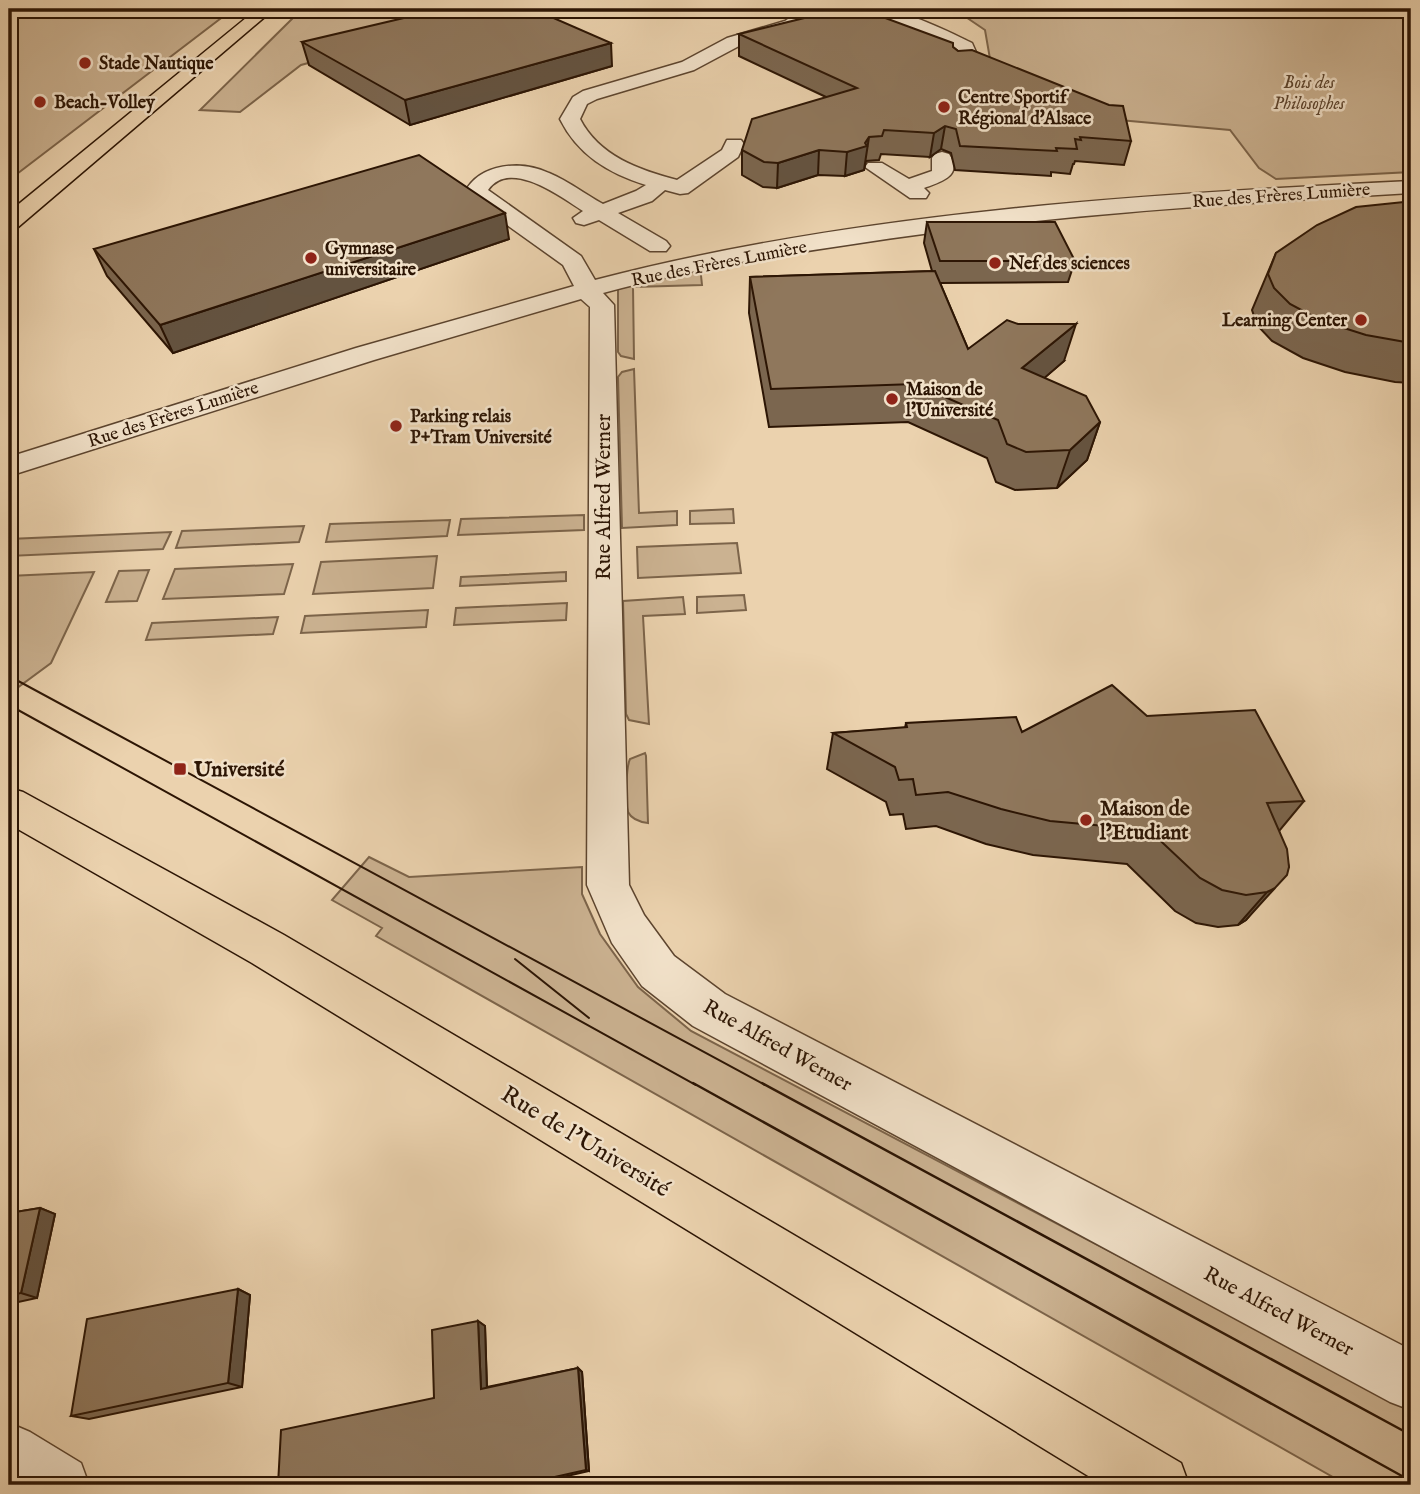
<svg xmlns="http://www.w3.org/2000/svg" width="1420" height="1494" font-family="'IM FELL English',serif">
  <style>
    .green { fill: #cbb291; stroke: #7c644a; stroke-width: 2 }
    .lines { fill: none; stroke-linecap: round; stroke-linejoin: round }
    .minor-casing { stroke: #5c442e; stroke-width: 3 }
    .major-casing { stroke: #2c1504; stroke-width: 3 }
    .minor { fill: #f2e2ca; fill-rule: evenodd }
    .major { fill: #ebd2ae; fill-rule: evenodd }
    .tram-far1 { stroke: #2c1504; stroke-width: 2 }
    .tram { stroke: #2c1504; stroke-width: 2.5 }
    .wall { fill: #7b664f; stroke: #2c1504; stroke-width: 2 }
    .shaded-wall { fill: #645340; stroke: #2c1504; stroke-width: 2 }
    .building { fill: #8f775c; stroke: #2c1504; stroke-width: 2 }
    .poi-dot { fill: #8f2418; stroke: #f2e2ca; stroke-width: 2.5 }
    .labels { text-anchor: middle; stroke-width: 5; stroke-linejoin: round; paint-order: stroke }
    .far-poi-label { font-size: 18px; font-weight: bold; fill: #2c1504; stroke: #f2e2ca; text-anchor: start }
    .far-park-label { font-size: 18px; font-style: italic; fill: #5c442e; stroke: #f2e2ca }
    .far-street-label { font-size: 18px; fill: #2c1504; stroke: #f2e2ca }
    .street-label { font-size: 21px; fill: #2c1504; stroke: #f2e2ca }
    .poi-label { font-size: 21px; font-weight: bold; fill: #2c1504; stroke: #f2e2ca; text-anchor: start }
    .near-street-label { font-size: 24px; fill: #2c1504; stroke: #f2e2ca }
  </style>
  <rect width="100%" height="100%" fill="#ebd2ae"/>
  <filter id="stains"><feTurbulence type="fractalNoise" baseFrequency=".00286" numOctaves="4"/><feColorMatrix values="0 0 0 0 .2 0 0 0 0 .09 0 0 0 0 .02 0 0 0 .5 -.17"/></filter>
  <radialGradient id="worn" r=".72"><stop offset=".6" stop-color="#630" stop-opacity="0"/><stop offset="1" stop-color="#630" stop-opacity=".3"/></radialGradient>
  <path class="green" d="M9,9H233L9,180Z
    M302,9H509L301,65L240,112L200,110Z
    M954,9H1411V172L1276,179L1259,168L1230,130L1119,120L993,76L985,30Z
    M700,266L702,285L633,287L634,359L621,356L618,352V289Z
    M634,369L639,513L677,511V525L622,528L618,377L622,372Z
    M733,509L734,523L690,524V511Z
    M584,515V530L458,535L461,519Z
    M450,520L447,536L326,542L330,524Z
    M304,526L299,542L176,548L182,531Z
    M171,532L163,549L9,556V539Z
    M737,543L741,573L638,578L637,547Z
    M437,556L433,588L313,594L321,562Z
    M293,564L284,594L163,599L175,569Z
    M149,570L137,601L106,602L119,571Z
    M94,572L51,663L9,694V576Z
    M566,572V581L460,586L461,577Z
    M744,595L746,610L697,613V597Z
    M683,597L685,614L643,616L649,724L629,720L626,714L623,601Z
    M567,603L566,620L454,625L456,608Z
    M428,610L426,627L301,633L305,616Z
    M278,617L273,634L146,640L152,623Z
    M645,753L646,756L648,823C640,822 632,820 628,812C625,802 626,768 630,759Z
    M369,857L409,877L582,867V894L600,934L638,987L691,1031L1411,1410V1485H1347L376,936L382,928L332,900Z"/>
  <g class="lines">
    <defs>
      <path id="minor" d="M803,9H821L797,27L739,46L694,70L597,99L587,104L580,119C599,156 639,170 677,180L722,150L727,140H741L744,144L738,157L688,193L680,194L665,190L652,201L618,213L666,241L670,246L666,251H650L599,220L584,225L576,223L573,218L583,211C561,197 510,158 488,190L581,256L595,280C855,212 1143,194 1411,181V193C1222,204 1034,216 847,245C765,257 683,271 603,293L614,305L629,885L644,915L674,956L725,994L1411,1350V1410L1390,1402L693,1026L642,986L612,943L587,885L590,307L581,299L374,360L9,476V457L356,348L574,286L563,265L468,197L465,192C480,163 522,160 549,173C568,181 585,194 603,204L636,191L646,185C608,173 578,155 560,119L573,97L583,91L682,62L727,38L785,21Z
        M862,9C901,7 938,27 972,43L980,61L966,71H954L951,67L962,59L958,50L920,31L864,12Z
        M942,152L949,154C963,176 942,181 924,188L929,193L926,198H910L865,167L868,163H882L909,179L932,171V158L935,154Z
        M9,1423L30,1432L81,1463L89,1485H9Z"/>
      <path id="major" d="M257,9H274L17,228L9,230V212Z
        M9,788L23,792L284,935L1181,1463L1189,1485H1103L252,963L9,824Z"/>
    </defs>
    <use href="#minor" class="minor-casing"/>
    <use href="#major" class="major-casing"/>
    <use href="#minor" class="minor"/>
    <use href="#major" class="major"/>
    <path class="tram-far1" d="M9,676L765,1085
      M9,705L696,1085
      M515,959L589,1018"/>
    <path class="tram" d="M693,1083L1411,1481
      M762,1083L1411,1435"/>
  </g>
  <path class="wall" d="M739,34L953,47L958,51L1131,141L1124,165L1075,161L1074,164H1073L1070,174L1051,172V176L955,170L951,153L941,149L930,157L881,154L879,160L866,161L864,170L845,176L818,175L777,188L763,187L742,175V150L826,97L739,56Z
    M302,42L612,66L410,125L309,65Z
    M1411,203V383L1395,382L1345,372L1303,358L1272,341L1257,325L1252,310L1276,253Z
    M927,222L1075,261L1068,282L940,283L968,349L1064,361L1044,378L1100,422L1087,460L1057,488L1015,490L996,482L987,458L908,422L769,427L749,313L750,277L932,271L924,243Z
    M509,239L173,353L107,276L94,249Z
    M1147,716L1304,801L1279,831L1289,867L1246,920L1238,925L1218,927L1196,923L1175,911L1127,864L1033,855L986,844L936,826L906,829L903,814L890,815L886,802L827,769L833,733L905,728L906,723L1022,732Z
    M40,1208L55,1214L37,1298L9,1304V1213Z
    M238,1289L250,1295L242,1387L89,1419L71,1416Z
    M478,1321L485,1326L487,1387L578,1368L582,1372L589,1471L528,1485H278L434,1398Z"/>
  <path class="shaded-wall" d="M611,43L612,66L410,125L405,100Z
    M945,126L941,149L930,157L934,133Z
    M869,137L864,170L845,176L847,152L865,143Z
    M819,150L818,175L777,188L778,163Z
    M505,213L509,239L173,353L160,325Z
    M1076,324L1064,361L1012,406L1022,368Z
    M1100,422L1087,460L1057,488L1070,450Z
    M1275,888L1246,920L1238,925L1267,892Z
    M40,1208L55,1214L37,1298L21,1293Z
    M238,1289L250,1295L242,1387L228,1383Z
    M478,1321L485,1326L487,1392L481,1389Z
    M578,1368L582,1372L589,1471L586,1470Z"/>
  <path class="building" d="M442,9H533L611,43L405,100L302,42Z
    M841,9H861L953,43V47L958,51L972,50L1109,105L1123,106L1131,141L1080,137L1081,140L1075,139L1077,149L1056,148L1057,151L960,146L956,129L945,126L934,133L884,130L882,136L869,137L865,143L867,146L847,152L819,150L778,163L764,162L742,150L752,119L857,88L739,34Z
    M419,155L505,213L160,325L94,249Z
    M1404,202L1411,203V343L1366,335L1322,321L1290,304L1274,288L1268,274L1276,253L1317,225L1356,207Z
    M927,222H1055L1075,261H940Z
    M935,271L968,349L1007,320L1018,324H1076L1022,368L1086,396L1100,422L1070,450L1026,452L1007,444L998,420L915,384L771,389L750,277Z
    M1112,685L1147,716L1255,710L1304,801L1267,803L1287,849L1289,867L1287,875L1275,888L1267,892L1246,895L1222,890L1200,878L1149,830L1050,821L1001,809L948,792L916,795L913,779L899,780L895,767L833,733L907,727L906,723L1016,717L1022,732Z
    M40,1208L21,1293L9,1296V1213Z
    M238,1289L228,1383L71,1416L87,1319Z
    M478,1321L481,1389L578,1368L586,1470L519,1485H278L281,1430L434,1398L432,1330Z"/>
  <g class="poi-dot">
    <circle cx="85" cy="63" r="7"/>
    <circle cx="40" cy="102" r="7"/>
    <circle cx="944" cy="107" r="7"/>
    <circle cx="311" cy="258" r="7"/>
    <circle cx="995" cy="263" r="7"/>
    <circle cx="1361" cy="320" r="7"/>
    <circle cx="892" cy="399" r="7"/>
    <circle cx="396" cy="426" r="7"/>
    <rect x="173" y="762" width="14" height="14" rx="3.5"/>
    <circle cx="1086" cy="820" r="7"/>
  </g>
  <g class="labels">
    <g class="far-poi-label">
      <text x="99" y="69">Stade Nautique</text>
      <text x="958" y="103">Centre Sportif<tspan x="958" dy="21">Régional d'Alsace</tspan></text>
      <text x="54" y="108">Beach-Volley</text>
      <text x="325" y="254">Gymnase<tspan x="325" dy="21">universitaire</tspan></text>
      <text x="1009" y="269">Nef des sciences</text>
      <text x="1347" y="326" text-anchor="end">Learning Center</text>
      <text x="906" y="395">Maison de<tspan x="906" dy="21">l'Université</tspan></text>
      <text x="410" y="422">Parking relais<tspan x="410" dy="21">P+Tram Université</tspan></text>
    </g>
    <g class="far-park-label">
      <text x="1309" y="88">Bois des<tspan x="1309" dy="21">Philosophes</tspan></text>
    </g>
    <g class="far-street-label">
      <text transform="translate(1281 195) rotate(-4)" y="6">Rue des Frères Lumière</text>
      <text transform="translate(719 263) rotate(-11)" y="6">Rue des Frères Lumière</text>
      <text transform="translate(173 414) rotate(-18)" y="6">Rue des Frères Lumière</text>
    </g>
    <g class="street-label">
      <text transform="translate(603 497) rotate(-90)" y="7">Rue Alfred Werner</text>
      <text transform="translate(778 1045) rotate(29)" y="7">Rue Alfred Werner</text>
      <text transform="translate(1279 1311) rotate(28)" y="7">Rue Alfred Werner</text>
    </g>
    <g class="poi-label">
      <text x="194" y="776">Université</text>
      <text x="1100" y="815">Maison de<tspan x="1100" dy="24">l’Etudiant</tspan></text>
    </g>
    <g class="near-street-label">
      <text transform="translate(586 1141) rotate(31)" y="8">Rue de l'Université</text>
    </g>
  </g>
  <rect width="1420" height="1494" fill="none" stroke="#ebd2ae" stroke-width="35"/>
  <rect x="10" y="10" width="1399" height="1473" fill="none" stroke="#2c1504" stroke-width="3.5"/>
  <rect x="18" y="18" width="1385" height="1459" fill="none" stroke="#2c1504" stroke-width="2"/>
  <rect width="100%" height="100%" filter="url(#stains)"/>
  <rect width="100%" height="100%" fill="url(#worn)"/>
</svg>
